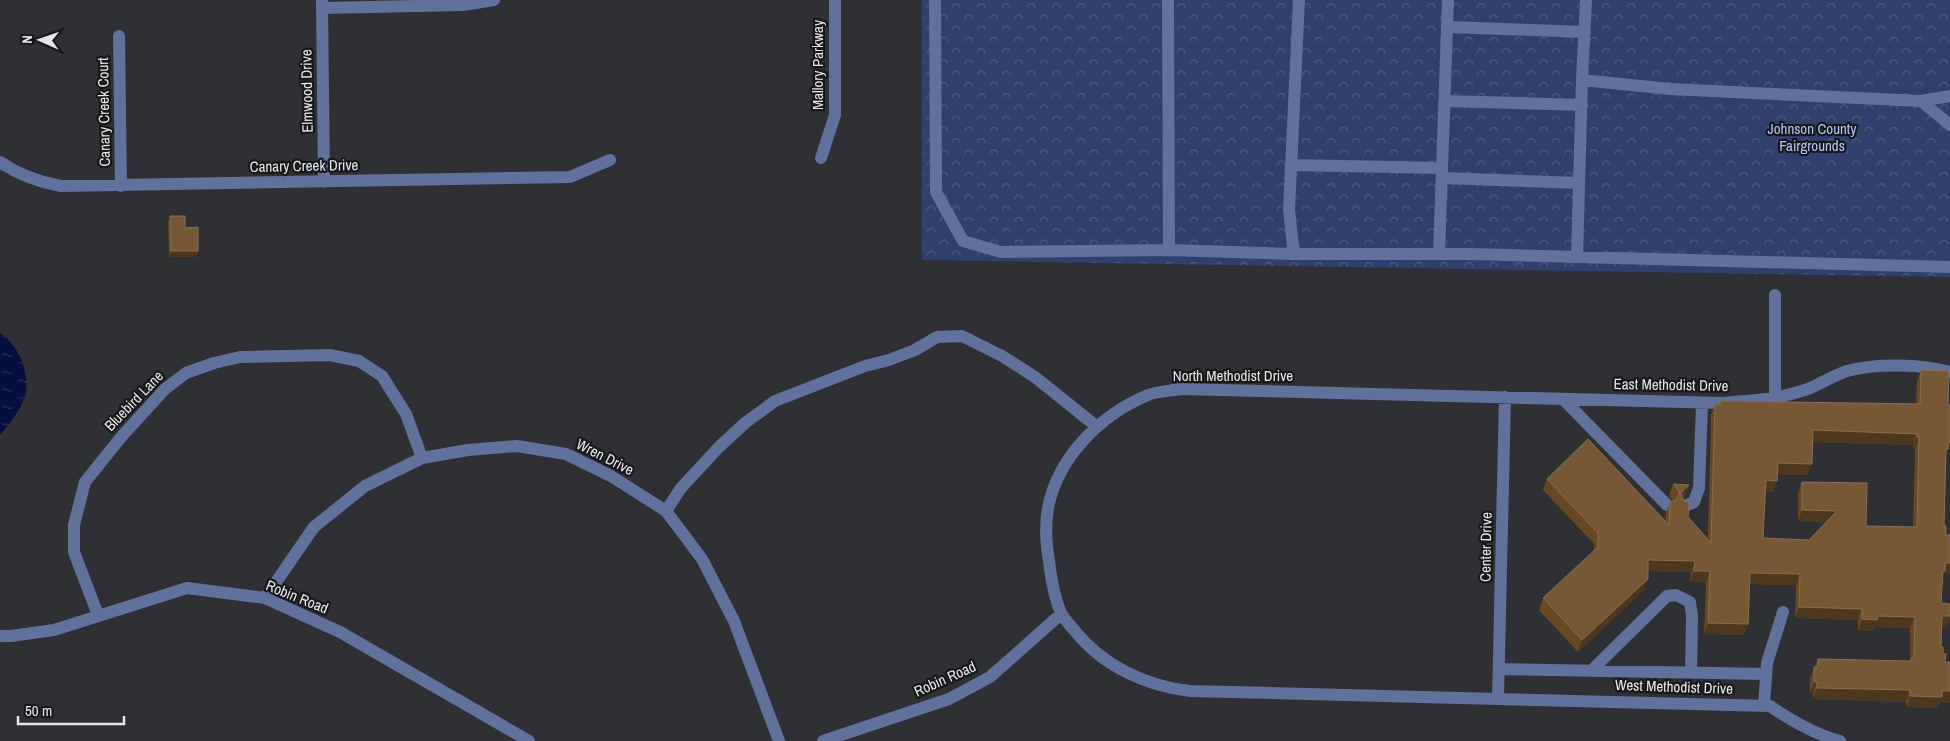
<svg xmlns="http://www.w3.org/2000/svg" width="1950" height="741" font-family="'Archivo Narrow',sans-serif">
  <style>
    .park { fill: url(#park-crowns) }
    .water { fill: url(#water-ripples) }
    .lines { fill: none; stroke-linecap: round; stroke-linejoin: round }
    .minor { stroke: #60719c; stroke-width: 12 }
    .wall { fill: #694720; fill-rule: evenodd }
    .shaded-wall { fill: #4c371f }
    .building { fill: #775836; stroke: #886f52; fill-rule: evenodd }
    .labels { text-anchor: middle; stroke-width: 4.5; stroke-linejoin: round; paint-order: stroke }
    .street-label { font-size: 15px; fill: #e6e7e9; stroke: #171819 }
    .park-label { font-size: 15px; fill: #b2c7fa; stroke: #171819 }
  </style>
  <defs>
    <pattern id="park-crowns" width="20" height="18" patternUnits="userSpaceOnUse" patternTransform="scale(1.25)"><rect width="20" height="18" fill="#2f406c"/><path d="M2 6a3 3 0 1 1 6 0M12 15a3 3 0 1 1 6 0" fill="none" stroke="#4d5c81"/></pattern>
    <pattern id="water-ripples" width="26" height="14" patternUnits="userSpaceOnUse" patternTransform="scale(1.25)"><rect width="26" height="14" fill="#040e3f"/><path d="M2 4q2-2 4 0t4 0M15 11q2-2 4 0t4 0" fill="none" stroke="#29315b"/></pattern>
  </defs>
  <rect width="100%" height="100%" fill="#2e3033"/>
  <path class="park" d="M922,0H1950V277L922,260Z"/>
  <path class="water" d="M0,333C18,345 29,370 26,392C23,408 10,423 0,435Z"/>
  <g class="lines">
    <path class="minor" d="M322,0L324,182
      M935,0L936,192L963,241L1001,252L1169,250L1294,254H1470L1950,267
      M1168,0L1169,250
      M322,8L463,5L494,0
      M1447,27L1585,32
      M119,36L121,186
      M1582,80L1670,89L1921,101L1950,125
      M1445,101L1582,105
      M1921,101L1950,96
      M821,158L835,115V0
      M0,162C19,175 38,182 61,186L570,177L610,160
      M1291,165L1442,168
      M1442,178L1579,183
      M1294,254L1289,210L1299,0
      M1439,254L1448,0
      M1577,257L1582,80L1586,0
      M1775,295V397
      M1563,399L1667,505
      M1685,506L1694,502L1699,488L1702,404
      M666,511L681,488L719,447L745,423L775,401L865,366L889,360L915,350L937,337L962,336L1002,356L1035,377L1096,426
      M265,598L314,527L365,486L422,458L468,450L517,446L566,454L611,476L666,511L702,559L734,621L779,741
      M98,615L74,552V525L85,482L122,436L165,389L186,373L214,363L240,357L330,355L359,361L382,376L406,414L422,458
      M0,636H11L54,630L187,588L265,598L340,632L529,741
      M1499,669L1766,674
      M1591,671L1667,596L1676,595L1690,602L1692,616L1691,673
      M1498,698L1505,397
      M1764,706L1767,663L1783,612
      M823,741L949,699L990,677L1061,614
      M1840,741C1814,734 1792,721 1770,706L1190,691C1146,686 1103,666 1075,631C1070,625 1064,619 1061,613C1054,597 1051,578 1049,561C1046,544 1045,525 1048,508C1058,457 1100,415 1148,395C1158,391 1171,391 1181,389L1722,403C1749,401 1778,399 1805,390C1819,385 1832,376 1847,371C1876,363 1921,364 1950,372"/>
  </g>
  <path class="wall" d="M170,216L185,228L198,251L196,257H169L168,222Z
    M1921,370L1948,405H1950V446L1946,455L1943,574L1942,577L1941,603L1950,604V619L1947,627H1942L1941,647L1945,662L1950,703H1939L1937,708L1906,707V702L1813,699V693H1810V678L1818,659L1910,661V628L1874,627L1873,631H1858V620L1795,618L1796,585L1749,584L1748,624L1744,635L1704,634L1706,582H1690L1691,572L1648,571L1644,590L1578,652L1539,610L1543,598L1594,551V544L1543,490L1547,479L1665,521L1666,513L1670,502L1673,501L1669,495L1673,484L1689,485L1685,496L1683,498L1688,517L1708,539L1711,415L1715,404H1720L1721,401L1916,404L1917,381ZM1812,442L1913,445V449H1915L1913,527L1866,526L1802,482L1798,493V521L1826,522L1809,540L1763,538L1765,492H1773L1778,475H1807L1812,464Z"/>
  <path class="shaded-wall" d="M171,251H198L196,257H169Z
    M1813,430L1917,434L1913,445L1808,442Z
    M1917,437H1919L1915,449H1913Z
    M1950,438V446L1944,460H1942Z
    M1778,463L1812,464L1807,475H1774Z
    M1766,480L1777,481L1773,492H1761Z
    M1689,485L1685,496L1679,501L1683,490Z
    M1802,510L1837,511L1833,522L1798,521Z
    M1648,560L1695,561L1691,572L1644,571Z
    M1945,563H1950V574H1943L1940,583Z
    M1694,571H1710L1706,582H1690Z
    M1750,573L1800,574L1796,585L1745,584Z
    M1648,579L1644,590L1578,652L1582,640Z
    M1799,607L1862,609L1858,620L1795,618Z
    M1877,616L1915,617L1910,628L1874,627L1873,631H1858L1862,619Z
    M1942,616H1950V619L1947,627H1938Z
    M1708,623L1748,624L1744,635L1704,634Z
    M1814,682H1817L1813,693H1810Z
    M1817,688L1910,690L1906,702L1813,699Z
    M1942,691H1950V703H1939L1937,708L1906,707L1910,696Z"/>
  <path class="building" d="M170,216H185V228L198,227V251H171Z
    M1921,370L1949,371L1948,405H1950V442H1948V449H1946L1944,525L1946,526V535H1950V563H1945V571H1943L1941,603L1950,604V616H1942L1941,647H1943V654H1946L1945,662H1950V691H1942V697L1910,696V690L1817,688V682H1814V667H1818V659L1911,661V658H1914L1915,617L1877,616V620L1862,619V609L1799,607L1800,574L1750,573L1748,624L1708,623L1710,571H1694L1695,561L1648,560V579L1582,640L1543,598L1598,547V533L1547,479L1588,439L1669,525L1670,502L1676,500L1679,495V491L1673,484L1689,485L1683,490L1681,494L1684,501L1689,503L1688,517L1711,543L1715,404H1721V401L1920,404ZM1813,430L1917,434V437H1919L1917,527L1866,526L1867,483L1802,482V510L1837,511L1809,540L1763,538L1766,480L1777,481L1778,463L1812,464Z"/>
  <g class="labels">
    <g class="street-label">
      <text transform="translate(818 65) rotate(-90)" y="5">Mallory Parkway</text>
      <text transform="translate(307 91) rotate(-91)" y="5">Elmwood Drive</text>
      <text transform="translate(104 112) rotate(-91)" y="5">Canary Creek Court</text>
      <text transform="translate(304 166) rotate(-1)" y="5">Canary Creek Drive</text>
      <text x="1233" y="381">North Methodist Drive</text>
      <text transform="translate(1671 385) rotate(1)" y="5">East Methodist Drive</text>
      <text transform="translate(134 401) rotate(-46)" y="5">Bluebird Lane</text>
      <text transform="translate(605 457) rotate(27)" y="5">Wren Drive</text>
      <text transform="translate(1486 547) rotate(-89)" y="5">Center Drive</text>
      <text transform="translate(297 597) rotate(22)" y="5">Robin Road</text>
      <text transform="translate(945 679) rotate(-24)" y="5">Robin Road</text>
      <text transform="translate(1674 687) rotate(2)" y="5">West Methodist Drive</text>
    </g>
    <g class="park-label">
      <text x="1812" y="134">Johnson County<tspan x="1812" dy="17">Fairgrounds</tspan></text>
    </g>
  </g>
  <g transform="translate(40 40) rotate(272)" stroke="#171819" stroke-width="4" paint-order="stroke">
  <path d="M0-4L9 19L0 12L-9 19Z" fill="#e6e7e9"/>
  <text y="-8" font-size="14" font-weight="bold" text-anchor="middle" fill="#e6e7e9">N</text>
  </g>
  <path d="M18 716v8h106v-8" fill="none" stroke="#e6e7e9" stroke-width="2.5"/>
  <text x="25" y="716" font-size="15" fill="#e6e7e9" stroke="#171819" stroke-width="4" paint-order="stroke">50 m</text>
</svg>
